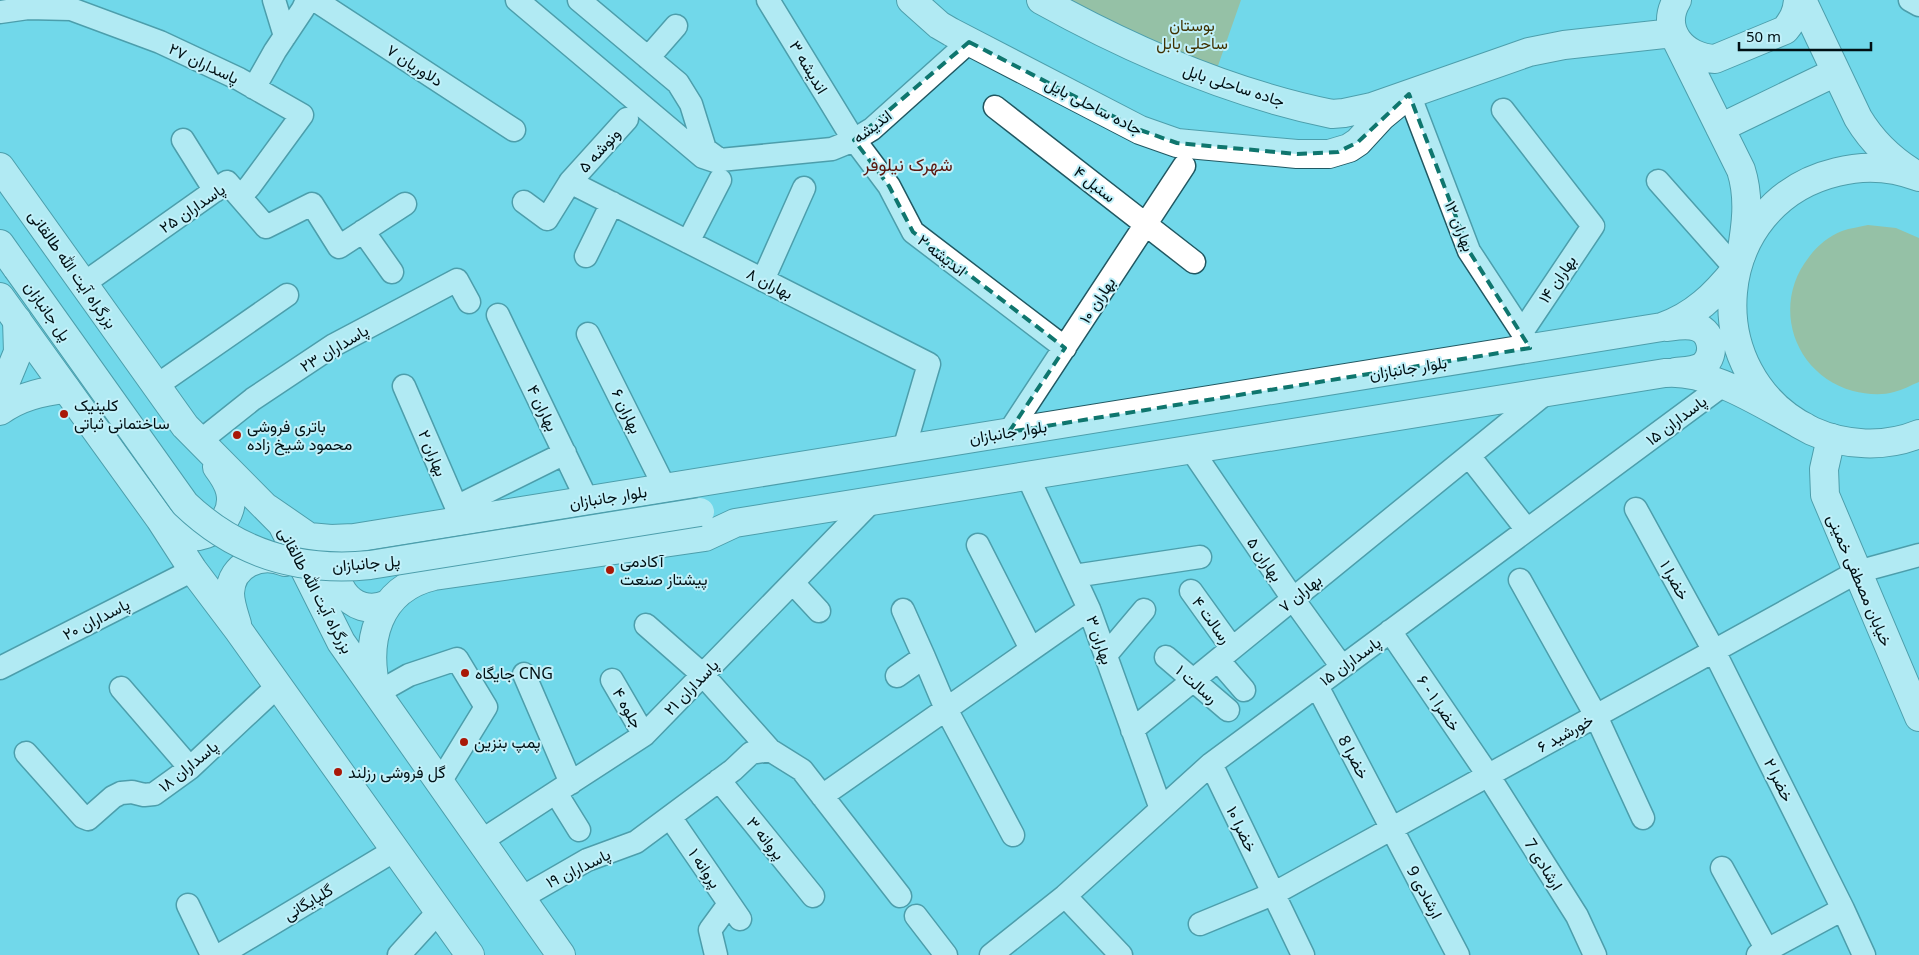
<svg xmlns="http://www.w3.org/2000/svg" width="1919" height="955" font-family="'Noto Sans',Vazirmatn,sans-serif">
  <style>
    .green { fill: #c0a555 }
    .lines { fill: none; stroke-linecap: round; stroke-linejoin: round }
    .minor-casing { stroke: #215862; stroke-width: 25 }
    .major-casing { stroke: #215862; stroke-width: 30 }
    .highway-casing { stroke: #215862; stroke-width: 30 }
    .minor { stroke: #fff; stroke-width: 22 }
    .major { stroke: #fff; stroke-width: 28 }
    .highway { stroke: #fff; stroke-width: 28 }
    .highway-bridge-casing { stroke: #215862; stroke-width: 30; stroke-linecap: butt }
    .highway-bridge { stroke: #fff; stroke-width: 28 }
    .marked { fill: none; stroke: #0f766e; stroke-width: 4; stroke-dasharray: 10 6; stroke-linejoin: round }
    .poi-dot { fill: #a91807; stroke: #c1f0f9; stroke-width: 2 }
    .labels { text-anchor: middle; stroke-width: 4; stroke-linejoin: round; paint-order: stroke }
    .park-label { font-size: 16px; fill: #403100; stroke: #c1f0f9 }
    .street-label { font-size: 16px; fill: #001014; stroke: #c1f0f9 }
    .poi-label { font-size: 16px; fill: #001014; stroke: #c1f0f9; text-anchor: start }
    .neighbourhood-label { font-size: 18px; fill: #5b170f; stroke: #c1f0f9 }
  </style>
  <rect width="100%" height="100%" fill="#71d8ea"/>
  <path class="green" d="M1041,0H1241L1213,80Z
    M1868,225L1896,228L1919,238V382C1911,385 1903,390 1894,392C1881,396 1865,394 1853,391C1793,374 1771,305 1809,257C1817,246 1829,236 1842,231C1850,228 1860,227 1868,225Z"/>
  <g class="lines">
    <defs>
      <path id="minor" d="M274,0L285,36
        M315,0L514,130
        M517,0L703,157L715,161L720,160L705,149L691,104L678,83L579,0
        M768,0L850,134L889,186L913,232L1065,348
        M1910,0L1919,5
        M0,12L28,8L71,9L160,42L239,79L302,115L250,186L240,197
        M648,58L676,26
        M254,88L275,51L303,9L307,0
        M1409,94L1469,251L1522,332L1530,348
        M995,107L1194,262
        M1503,110L1593,226L1522,332
        M183,140L215,191
        M720,160L832,149L854,140L872,129L969,42
        M1658,181L1736,269
        M570,182L627,119
        M524,202L547,219L570,182L929,364L904,449
        M363,231L392,272
        M688,242L720,180
        M586,256L612,203
        M763,280L804,188
        M83,284L227,182L266,227L312,204L339,247L405,204
        M498,315L587,500
        M588,334L665,488
        M156,386L287,295
        M404,386L462,520
        M1009,432L1184,166
        M199,442L253,399L334,345L457,280L469,302
        M1191,449L1293,599L1342,667
        M1469,456L1527,530
        M1027,475L1089,609L1161,809
        M456,507L565,453
        M1636,509L1714,651L1843,909L1864,955
        M978,545L1031,649
        M1074,576L1200,557
        M1520,580L1596,716L1643,818
        M793,583L819,611
        M1191,591L1232,648
        M903,610L924,657
        M646,625L703,675L770,750
        M1390,631L1488,775L1577,916L1595,955
        M1106,655L1144,610
        M1166,657L1228,710
        M1218,660L1244,690
        M0,668L193,570
        M524,674L571,783
        M897,676L924,657L946,709L1013,835
        M612,680L644,735
        M1317,686L1458,955
        M121,688L190,768
        M377,693L409,675L457,659L486,707L440,782
        M1132,730L1547,392
        M26,753L83,817L88,819L113,797L121,793L132,792L144,795L154,794L190,768L268,695L280,689
        M1211,764L1303,955
        M719,780L813,896
        M556,793L579,830
        M822,796L1089,609
        M670,817L740,919
        M481,841L644,735L873,500
        M1722,868L1767,950
        M1065,896L1121,955
        M521,898L587,860L636,842L733,770L751,753L770,750L802,770L900,896
        M188,905L212,955
        M916,916L946,955
        M1200,924L1273,894L1857,572L1919,555
        M220,955L395,850
        M399,955L439,911
        M716,955L710,930L729,904
        M991,955L1065,896L1211,764L1723,385
        M1758,955L1843,909"/>
      <path id="major" d="M911,0L939,25L951,32L1140,130L1177,143L1297,154H1329L1349,148L1358,142L1381,117L1398,103
        M1041,0C1131,50 1229,93 1332,114L1344,113L1372,107L1529,52L1564,45L1673,33L1741,170C1750,198 1746,226 1741,255
        M1677,0C1659,30 1684,58 1715,59L1785,30C1793,20 1797,13 1798,0
        M1802,0L1858,118C1873,143 1892,161 1918,176
        M1720,128L1836,72
        M0,389L6,381L18,352L17,320
        M0,411C19,397 43,391 66,389
        M1831,438L1824,469L1825,495L1919,717"/>
      <path id="highway" d="M0,167L185,426L282,524L341,642L561,955
        M1919,177C1893,167 1864,165 1837,172C1710,202 1695,375 1812,431C1845,446 1885,448 1919,434
        M0,244L17,268
        M0,297L160,519L193,570L239,631L470,955
        M1666,327C1674,326 1685,324 1693,326C1712,329 1717,354 1703,366C1695,371 1685,371 1676,372
        M267,508L309,537L331,539L354,538L1662,327C1694,316 1715,295 1736,269
        M161,520C169,527 177,534 187,536C213,540 236,516 230,491C228,482 223,475 217,467
        M346,545C320,576 351,621 388,604
        M237,624C234,614 230,603 230,593C231,564 261,552 285,562
        M377,693C364,642 377,589 434,576L705,537L735,523L1665,373C1711,369 1764,406 1805,427"/>
    </defs>
    <use href="#minor" class="minor-casing"/>
    <use href="#major" class="major-casing"/>
    <use href="#highway" class="highway-casing"/>
    <use href="#minor" class="minor"/>
    <use href="#major" class="major"/>
    <use href="#highway" class="highway"/>
    <defs>
      <path id="highway-bridge" d="M17,268L185,504C236,553 299,572 370,565L700,512"/>
    </defs>
    <use href="#highway-bridge" class="highway-bridge-casing"/>
    <use href="#highway-bridge" class="highway-bridge"/>
  </g>
  <path d="M0 0H1919V955H0ZM969,42L1140,130L1177,143L1297,154L1338,152L1358,142L1409,94L1469,251L1530,348L1009,432L1065,348L913,232L889,186L854,140Z" fill="#71d8ea" fill-opacity=".55" fill-rule="evenodd"/>
  <path class="marked" d="M969,42L1140,130L1177,143L1297,154L1338,152L1358,142L1409,94L1469,251L1530,348L1009,432L1065,348L913,232L889,186L854,140Z"/>
  <g class="poi-dot">
    <circle cx="64" cy="414" r="5"/>
    <circle cx="237" cy="435" r="5"/>
    <circle cx="610" cy="570" r="5"/>
    <circle cx="465" cy="673" r="5"/>
    <circle cx="464" cy="742" r="5"/>
    <circle cx="338" cy="772" r="5"/>
  </g>
  <g class="labels">
    <g class="park-label">
      <text x="1192" y="31">بوستان<tspan x="1192" dy="18">ساحلی بابل</tspan></text>
    </g>
    <g class="street-label">
      <text transform="translate(204 63) rotate(25)" y="6">پاسداران ۲۷</text>
      <text transform="translate(415 65) rotate(33)" y="6">دلاوریان ۷</text>
      <text transform="translate(809 67) rotate(59)" y="6">اندیشه ۳</text>
      <text transform="translate(1234 85) rotate(18)" y="6">جاده ساحلی بابل</text>
      <text transform="translate(1094 106) rotate(27)" y="6">جاده ساحلی بایل</text>
      <text transform="translate(872 126) rotate(-37)" y="6">اندیشه</text>
      <text transform="translate(599 150) rotate(-48)" y="6">ونوشه ۵</text>
      <text transform="translate(1095 184) rotate(38)" y="6">سنبل ۴</text>
      <text transform="translate(192 208) rotate(-34)" y="6">پاسداران ۲۵</text>
      <text transform="translate(1460 226) rotate(68)" y="6">بهاران ۱۲</text>
      <text transform="translate(942 255) rotate(38)" y="6">اندیشه ۲</text>
      <text transform="translate(73 269) rotate(55)" y="6">بزرگراه آیت الله طالقانی</text>
      <text transform="translate(1557 279) rotate(-56)" y="6">بهاران ۱۴</text>
      <text transform="translate(770 283) rotate(27)" y="6">بهاران ۸</text>
      <text transform="translate(1097 300) rotate(-57)" y="6">بهاران ۱۰</text>
      <text transform="translate(48 311) rotate(55)" y="6">پل جانبازان</text>
      <text transform="translate(334 348) rotate(-31)" y="6">پاسداران ۲۳</text>
      <text transform="translate(1408 368) rotate(-9)" y="6">بلوار جانبازان</text>
      <text transform="translate(543 408) rotate(64)" y="6">بهاران ۴</text>
      <text transform="translate(627 411) rotate(64)" y="6">بهاران ۶</text>
      <text transform="translate(1676 420) rotate(-37)" y="6">پاسداران ۱۵</text>
      <text transform="translate(1008 432) rotate(-9)" y="6">بلوار جانبازان</text>
      <text transform="translate(433 453) rotate(67)" y="6">بهاران ۲</text>
      <text transform="translate(608 497) rotate(-9)" y="6">بلوار جانبازان</text>
      <text transform="translate(1265 559) rotate(56)" y="6">بهاران ۵</text>
      <text transform="translate(366 563) rotate(-5)" y="6">پل جانبازان</text>
      <text transform="translate(1675 580) rotate(61)" y="6">خضرا ۱</text>
      <text transform="translate(1860 580) rotate(67)" y="6">خیابان مصطفی خمینی</text>
      <text transform="translate(316 590) rotate(62)" y="6">بزرگراه آیت الله طالقانی</text>
      <text transform="translate(1300 593) rotate(-39)" y="6">بهاران ۷</text>
      <text transform="translate(96 619) rotate(-27)" y="6">پاسداران ۲۰</text>
      <text transform="translate(1212 620) rotate(54)" y="6">رسالت ۴</text>
      <text transform="translate(1100 640) rotate(71)" y="6">بهاران ۳</text>
      <text transform="translate(1350 661) rotate(-36)" y="6">پاسداران ۱۵</text>
      <text transform="translate(1197 684) rotate(41)" y="6">رسالت ۱</text>
      <text transform="translate(691 687) rotate(-46)" y="6">پاسداران ۲۱</text>
      <text transform="translate(1439 703) rotate(56)" y="6">خضرا ۱ - ۶</text>
      <text transform="translate(628 708) rotate(60)" y="6">جلوه ۴</text>
      <text transform="translate(1565 733) rotate(-29)" y="6">خورشید ۶</text>
      <text transform="translate(1354 757) rotate(62)" y="6">خضرا 8</text>
      <text transform="translate(188 766) rotate(-39)" y="6">پاسداران ۱۸</text>
      <text transform="translate(1779 780) rotate(64)" y="6">خضرا ۲</text>
      <text transform="translate(1242 829) rotate(64)" y="6">خضرا ۱۰</text>
      <text transform="translate(766 838) rotate(51)" y="6">پروانه ۳</text>
      <text transform="translate(1544 864) rotate(58)" y="6">ارشادی 7</text>
      <text transform="translate(578 868) rotate(-26)" y="6">پاسداران ۱۹</text>
      <text transform="translate(705 868) rotate(56)" y="6">پروانه ۱</text>
      <text transform="translate(1425 892) rotate(62)" y="6">ارشادی 9</text>
      <text transform="translate(308 902) rotate(-31)" y="6">گلپایگانی</text>
    </g>
    <g class="poi-label">
      <text x="74" y="411">کلینیک<tspan x="74" dy="18">ساختمانی ثباتی</tspan></text>
      <text x="247" y="432">باتری فروشی<tspan x="247" dy="18">محمود شیخ زاده</tspan></text>
      <text x="620" y="567">آکادمی<tspan x="620" dy="18">پیشتاز صنعت</tspan></text>
      <text x="475" y="679">جایگاه CNG</text>
      <text x="474" y="748">پمپ بنزین</text>
      <text x="348" y="778">گل فروشی رزلند</text>
    </g>
    <g class="neighbourhood-label">
      <text x="908" y="171">شهرک نیلوفر</text>
    </g>
  </g>
  <path d="M1739 42v8h132v-8" fill="none" stroke="#001014" stroke-width="2.5"/>
  <text x="1746" y="42" font-size="15" fill="#001014" stroke="#c1f0f9" stroke-width="4" paint-order="stroke">50 m</text>
</svg>
